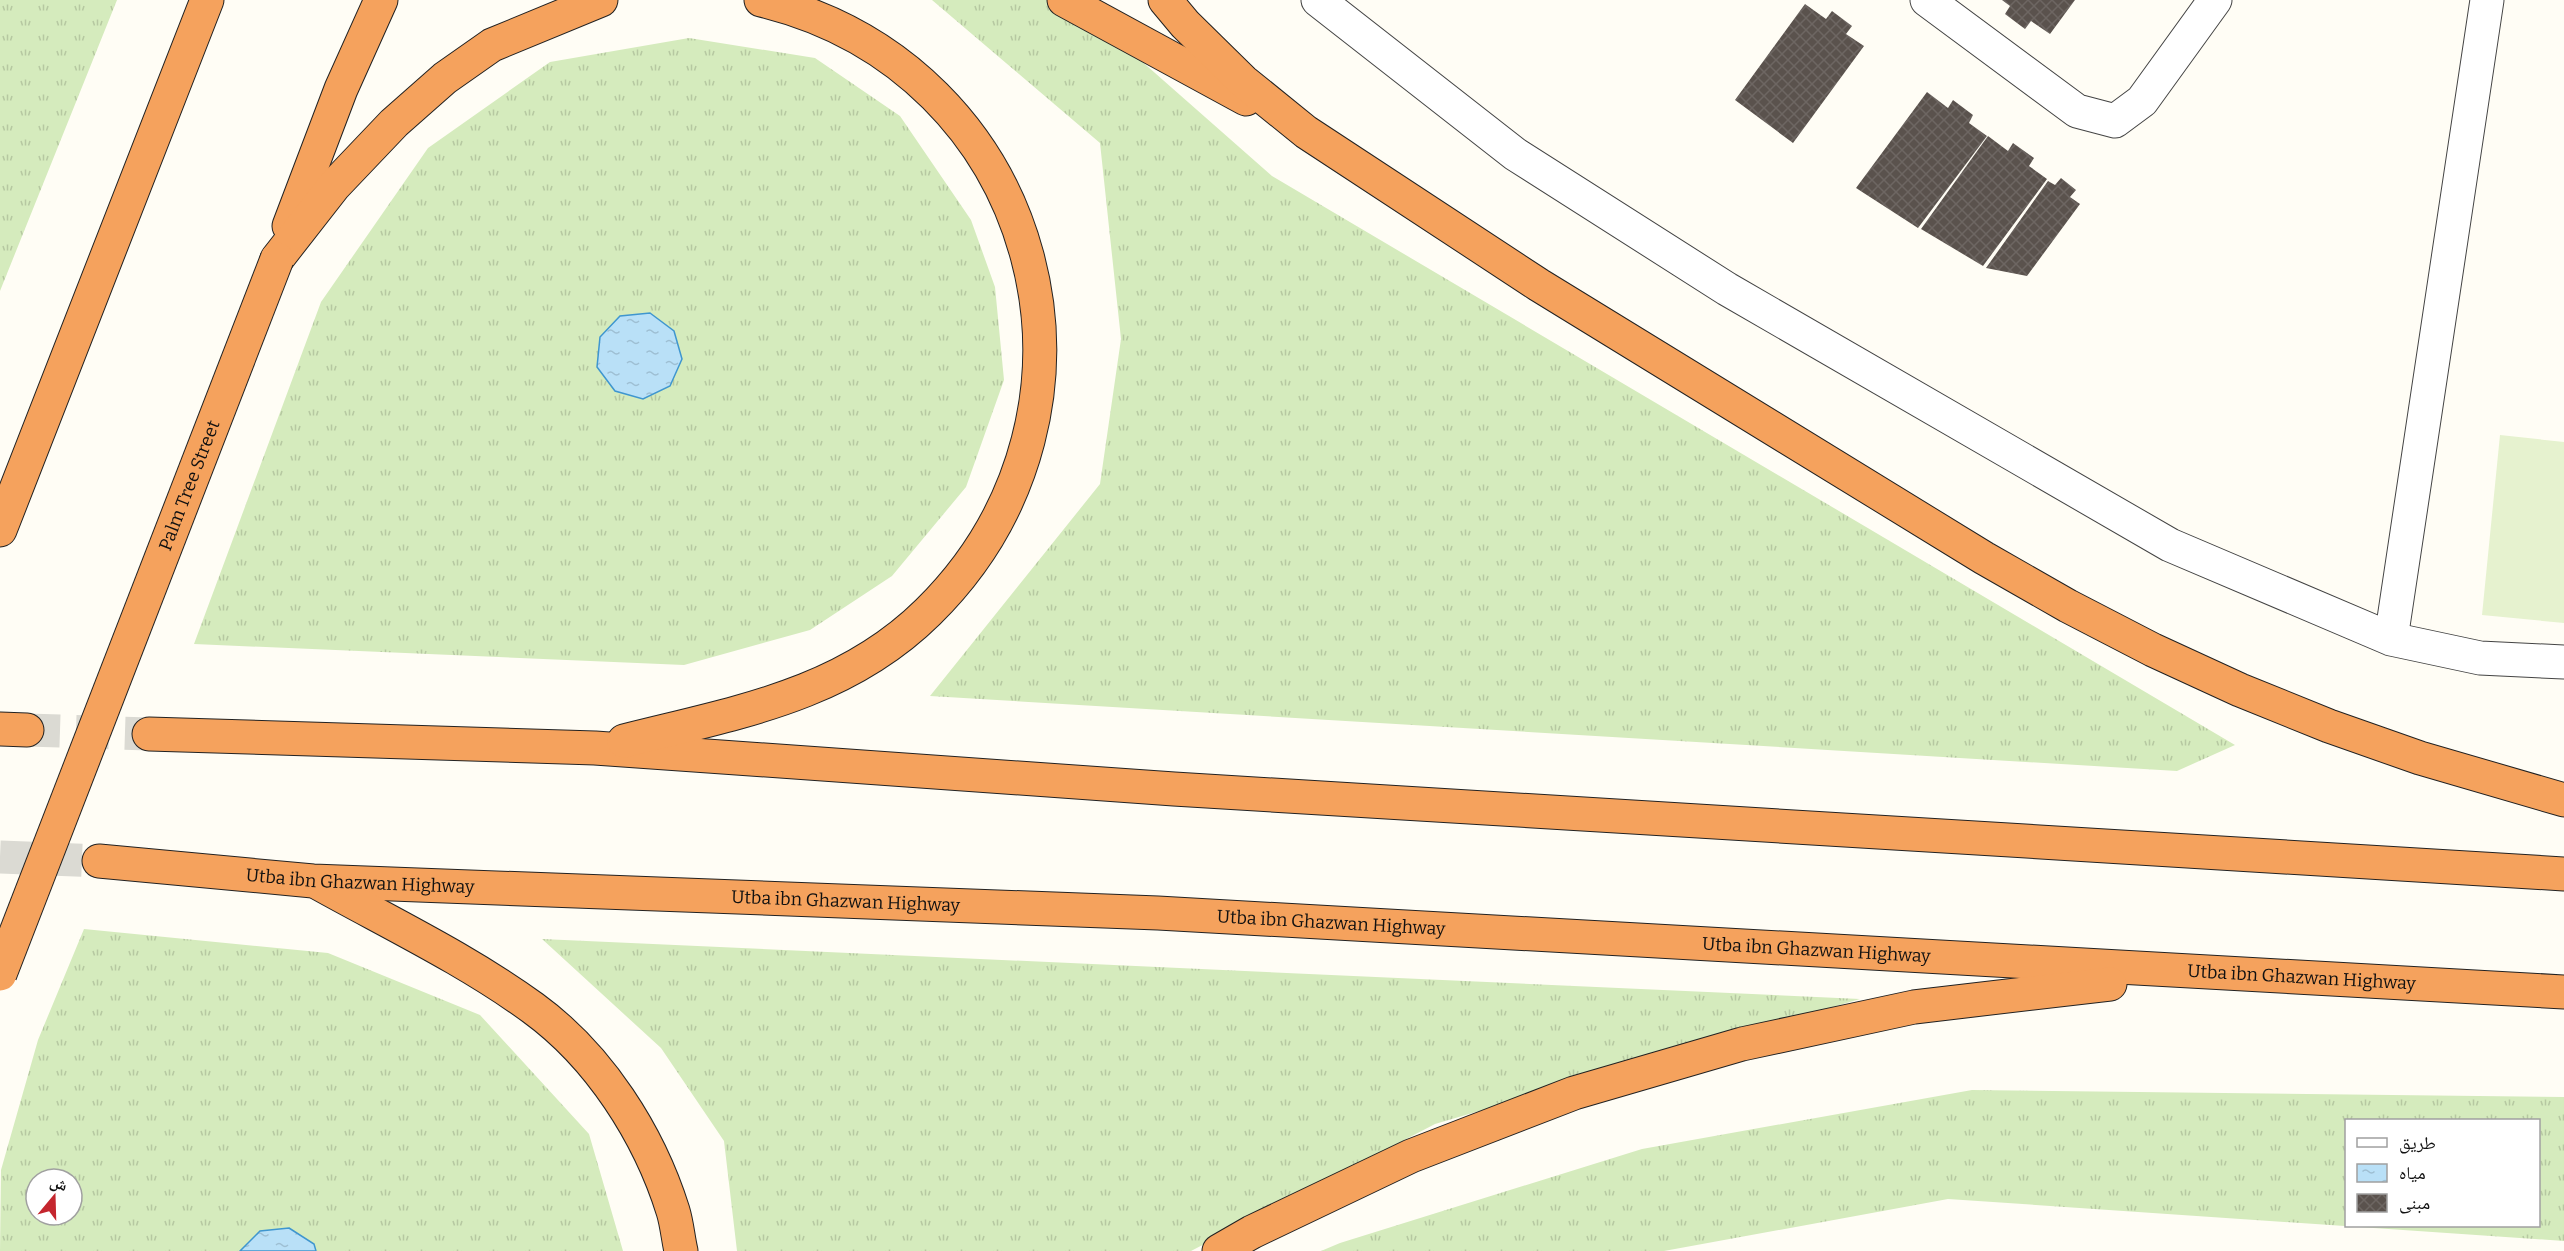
<svg xmlns="http://www.w3.org/2000/svg" width="2564" height="1251" font-family="Bitter,'Noto Naskh Arabic',serif">
  <style>
    .grass { fill: url(#grass-tufts); fill-rule: evenodd }
    .pitch { fill: #e6f2cf }
    .water { fill: url(#water-ripples); stroke: #3f96cf; stroke-width: 1.5 }
    .building { fill: url(#building-cross-hatch) }
    .lines { fill: none; stroke-linecap: round; stroke-linejoin: round }
    .highway-tunnel { stroke: #dbdad3; stroke-width: 33; stroke-dasharray: 33 16; stroke-linecap: butt }
    .street-casing { stroke: #444; stroke-width: 35 }
    .highway-casing { stroke: #222; stroke-width: 35 }
    .street { stroke: #fff; stroke-width: 33 }
    .highway { stroke: #f5a25d; stroke-width: 33 }
    .highway-bridge-casing { stroke: #222; stroke-width: 35; stroke-linecap: butt }
    .highway-bridge { stroke: #f5a25d; stroke-width: 33 }
    .labels { text-anchor: middle; stroke-width: 6; stroke-linejoin: round; paint-order: stroke }
    .street-label { font-size: 18px; fill: #111; stroke: #fff }
  </style>
  <defs>
    <pattern id="grass-tufts" width="24" height="20" patternUnits="userSpaceOnUse" patternTransform="scale(1.5)"><rect width="24" height="20" fill="#d5ebbd"/><path d="M3 7l-1-3M5 7V3M7 7l1-3M15 17l-1-3M17 17v-4M19 17l1-3" fill="none" stroke="#b6c8a1"/></pattern>
    <pattern id="water-ripples" width="26" height="14" patternUnits="userSpaceOnUse" patternTransform="scale(1.5)"><rect width="26" height="14" fill="#b9e0f7"/><path d="M2 4q2-2 4 0t4 0M15 11q2-2 4 0t4 0" fill="none" stroke="#9ebfd3"/></pattern>
    <pattern id="building-cross-hatch" width="8" height="8" patternUnits="userSpaceOnUse" patternTransform="scale(1.5)"><rect width="8" height="8" fill="#5a524d"/><path d="M0 0l8 8M0 8l8-8" fill="none" stroke="#6d6662"/></pattern>
  </defs>
  <rect width="100%" height="100%" fill="#fffdf5"/>
  <path class="grass" d="M0,0H117L0,291Z
    M932,0H1053L1088,14L1272,176L2235,745L2177,771L930,696L1100,484L1121,339L1100,143Z
    M689,38L815,58L900,116L971,220L995,287L1004,380L966,487L892,576L810,630L684,665L194,644L321,302L428,148L550,62Z
    M84,929L328,953L480,1015L589,1134L623,1251H0L1,1170L38,1040ZM36,1179H72V1215H36Z
    M542,939L1860,999L1435,1124L1191,1251H737L724,1141L661,1048Z
    M1972,1090L2564,1097V1241L1948,1199L1664,1251H1321L1340,1243L1642,1149ZM2346,1120H2538V1226H2346Z"/>
  <path class="pitch" d="M2500,435L2564,442V623L2482,615Z"/>
  <path class="water" d="M650,313L674,331L682,359L670,386L643,399L615,391L597,367L600,337L620,316Z
    M289,1228L314,1244L316,1251H240L260,1231Z"/>
  <path class="building" d="M2002,0H2075L2050,34L2031,21L2025,29L2005,14L2010,6Z
    M1805,4L1826,19L1832,11L1852,26L1846,34L1864,46L1793,143L1735,100Z
    M1927,92L1948,108L1953,100L1973,115L1969,123L1987,136L1918,228L1856,188Z
    M1988,136L2008,151L2013,143L2034,158L2029,166L2047,179L1983,266L1921,229Z
    M2061,178L2076,190L2070,197L2080,204L2027,276L1986,268L2048,181L2055,185Z"/>
  <g class="lines">
    <path class="highway-tunnel" d="M27,730L149,734
      M0,857L99,861"/>
    <defs>
      <path id="street" d="M1318,0L1515,154L1727,289L2170,545L2391,639L2480,658L2564,662
        M1927,0L2077,111L2115,121L2142,101L2215,0
        M2391,639L2487,0"/>
      <g id="highway">
        <path d="M1064,0L1246,99"/>
        <path d="M1165,0L1185,24L1243,81L1306,132L1539,285L1984,558L2068,606L2153,650L2240,690L2329,726L2420,758L2564,800"/>
        <path d="M289,226L341,89L381,0"/>
        <path d="M277,259L334,186L394,123L445,78L492,45L601,0"/>
        <path d="M0,530L207,0"/>
        <path d="M0,729L27,730"/>
        <path d="M149,734L595,748L1174,789L2564,874"/>
        <path d="M624,741C734,713 843,696 928,612C1133,410 1043,68 761,0"/>
        <path id="s1" d="M99,861L313,881L1158,913L2564,992"/>
        <path d="M320,884C392,924 467,960 533,1008C599,1056 649,1134 673,1211C677,1224 678,1238 681,1251"/>
        <path d="M1219,1251L1252,1232L1411,1156L1574,1093L1742,1044L1914,1007L2110,984"/>
      </g>
    </defs>
    <use href="#street" class="street-casing"/>
    <use href="#highway" class="highway-casing"/>
    <use href="#street" class="street"/>
    <use href="#highway" class="highway"/>
    <defs>
      <g id="highway-bridge">
        <path id="s2" d="M0,974L277,259"/>
      </g>
    </defs>
    <use href="#highway-bridge" class="highway-bridge-casing"/>
    <use href="#highway-bridge" class="highway-bridge"/>
  </g>
  <g class="labels">
    <g class="street-label">
      <text dy="6" stroke="none"><textPath href="#s2" startOffset="524">Palm Tree Street</textPath></text>
      <text dy="6" stroke="none"><textPath href="#s1" startOffset="262">Utba ibn Ghazwan Highway</textPath></text>
      <text dy="6" stroke="none"><textPath href="#s1" startOffset="748">Utba ibn Ghazwan Highway</textPath></text>
      <text dy="6" stroke="none"><textPath href="#s1" startOffset="1234">Utba ibn Ghazwan Highway</textPath></text>
      <text dy="6" stroke="none"><textPath href="#s1" startOffset="1720">Utba ibn Ghazwan Highway</textPath></text>
      <text dy="6" stroke="none"><textPath href="#s1" startOffset="2206">Utba ibn Ghazwan Highway</textPath></text>
    </g>
  </g>
  <rect x="2345" y="1119" width="195" height="108" fill="#ffffff" stroke="#a0a0a0" stroke-width="1.5"/>
  <rect x="2357" y="1138" width="30" height="9" fill="#ffffff" stroke="#a0a0a0" stroke-width="1.5"/>
  <text x="2399" y="1149" font-size="18" fill="#111111">طريق</text>
  <rect x="2357" y="1164" width="30" height="18" fill="url(#water-ripples)" stroke="#a0a0a0" stroke-width="1.5"/>
  <text x="2399" y="1179" font-size="18" fill="#111111">مياه</text>
  <rect x="2357" y="1194" width="30" height="18" fill="url(#building-cross-hatch)" stroke="#a0a0a0" stroke-width="1.5"/>
  <text x="2399" y="1209" font-size="18" fill="#111111">مبنى</text>
  <g transform="translate(54 1197) rotate(19)"><circle r="28" fill="#ffffff" stroke="#a0a0a0" stroke-width="1.5"/>
  <path d="M0-4.5L10 22L0 15L-10 22Z" fill="#c4262e"/>
  <text y="-9" font-size="16" font-weight="bold" text-anchor="middle" fill="#111111">ش</text>
  </g>
</svg>
